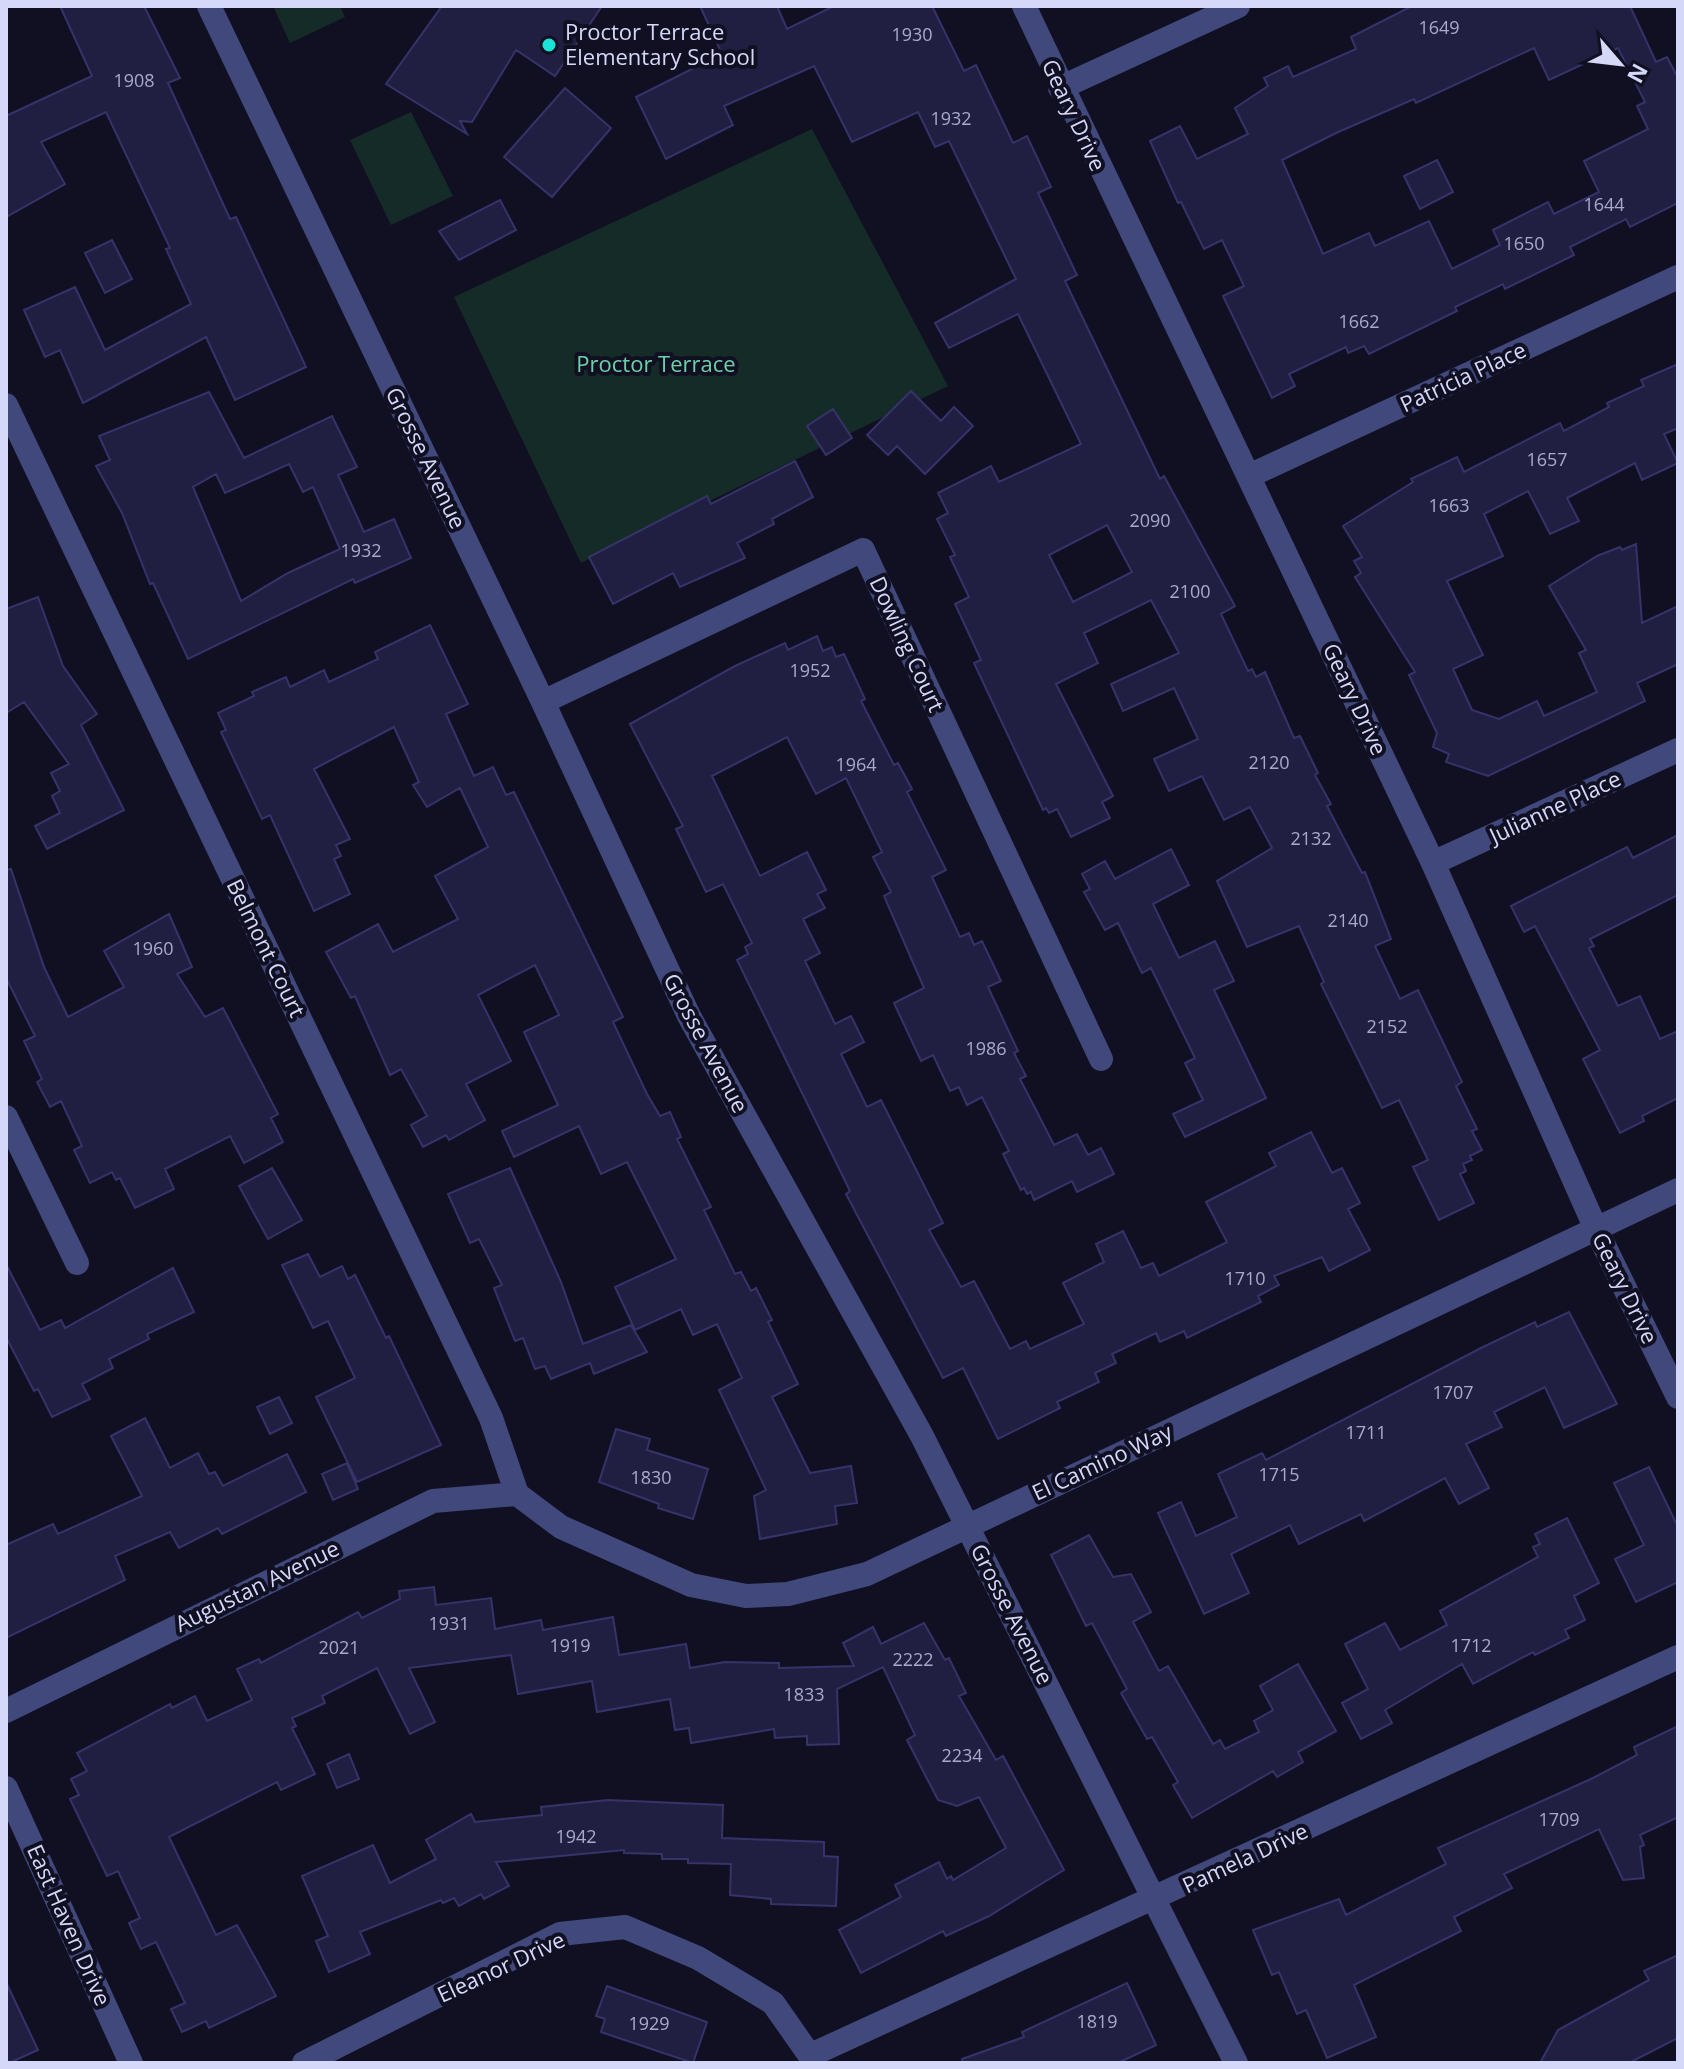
<svg xmlns="http://www.w3.org/2000/svg" width="1684" height="2069" font-family="'Open Sans',sans-serif">
  <style>
    .green { fill: #142b27 }
    .building { fill: #201f41; stroke: #35336a; stroke-width: 2; fill-rule: evenodd }
    .lines { fill: none; stroke-linecap: round; stroke-linejoin: round }
    .minor { stroke: #41487c; stroke-width: 24 }
    .poi-dot { fill: #19e3d7; stroke: #111022; stroke-width: 3 }
    .labels { text-anchor: middle; stroke-width: 8; stroke-linejoin: round; paint-order: stroke }
    .number-label { font-size: 18px; fill: #a8aacc }
    .poi-label { font-size: 22px; fill: #d6d8fa; stroke: #111022; text-anchor: start }
    .street-label { font-size: 22px; fill: #d6d8fa; stroke: #111022 }
    .park-label { font-size: 22px; fill: #6ad2a7; stroke: #111022 }
  </style>
  <rect width="100%" height="100%" fill="#111022"/>
  <path class="green" d="M273,6H340L345,17L290,43Z
    M411,112L453,196L391,225L350,140Z
    M812,129L948,386L581,563L454,297Z"/>
  <path class="building" d="M60,6H144L180,78L168,83L230,219L236,217L306,367L235,400L206,337L83,403L60,350L45,357L24,310L75,287L105,350L191,304L166,249L170,248L106,112L41,142L65,184L6,217V116L92,76Z
    M442,6H602L555,76L516,50L472,122L460,121L467,134L386,84Z
    M700,6H777L787,29L834,6H932L964,71L976,65L1013,143L1027,136L1051,187L1038,193L1077,275L1065,281L1160,479L1164,476L1235,606L1221,614L1248,671L1252,669L1256,677L1265,672L1294,738L1300,736L1318,773L1315,775L1331,804L1327,806L1362,873L1365,872L1391,939L1375,946L1400,999L1418,990L1462,1082L1456,1086L1477,1129L1472,1131L1482,1150L1470,1156L1472,1160L1463,1164L1466,1171L1460,1174L1474,1203L1439,1220L1413,1167L1428,1160L1399,1100L1382,1108L1321,984L1324,982L1299,926L1247,947L1217,881L1272,848L1250,807L1224,820L1202,776L1169,791L1154,759L1198,739L1174,688L1123,711L1111,684L1179,653L1151,600L1084,633L1098,663L1056,684L1113,796L1102,802L1110,818L1071,837L1057,809L1049,813L1046,808L1043,810L974,663L981,660L955,604L969,597L950,557L955,555L937,519L948,513L938,493L991,466L999,482L1081,444L1018,314L949,348L935,323L1016,279L949,141L935,147L918,112L852,142L814,66L724,106L733,125L666,159L636,97L722,54ZM1107,525L1132,572L1073,602L1049,555Z
    M1412,6H1630L1656,62L1667,57L1678,78V203L1630,227L1626,219L1570,247L1574,255L1505,289L1503,284L1455,307L1457,311L1369,354L1364,346L1348,353L1346,347L1289,374L1295,386L1272,398L1223,296L1244,286L1222,240L1204,249L1181,202L1178,203L1150,141L1180,126L1197,159L1248,134L1235,108L1268,86L1264,78L1288,66L1293,77L1356,49L1351,37ZM1534,48L1549,80L1618,48L1645,102L1637,106L1648,129L1584,161L1599,192L1554,214L1548,202L1493,230L1500,245L1452,269L1429,221L1375,246L1369,233L1323,254L1282,160L1336,133L1414,99L1416,103Z
    M565,88L611,128L552,197L504,157Z
    M1437,160L1453,192L1420,209L1404,176Z
    M500,200L516,230L459,260L439,231Z
    M112,240L132,279L105,293L85,253Z
    M1678,364V428L1664,434L1678,463L1642,480L1635,463L1567,498L1579,521L1550,534L1528,491L1484,514L1503,556L1447,581L1483,655L1453,669L1472,710L1499,719L1537,701L1544,716L1597,692L1579,653L1586,650L1549,586L1597,556L1620,547L1622,550L1636,544L1642,623L1678,606V664L1637,683L1645,701L1488,776L1446,762L1449,754L1433,747L1437,733L1409,675L1415,672L1355,577L1361,573L1354,561L1362,557L1343,526L1413,482L1411,479L1457,457L1464,472L1560,423L1564,431L1609,407L1607,403L1644,386L1641,380Z
    M911,391L941,421L954,407L973,426L925,474L897,446L888,455L867,435Z
    M209,392L244,458L332,416L357,467L338,475L364,532L394,519L411,558L355,583L353,579L188,659L153,583L150,584L122,513L96,466L110,460L99,436ZM289,464L303,492L313,487L340,549L288,573L241,601L193,487L216,474L225,493Z
    M833,409L852,438L826,455L807,426Z
    M795,461L813,497L772,519L774,524L737,543L745,558L680,587L673,573L613,604L589,557L707,496L711,504Z
    M38,597L63,666L97,714L81,725L124,810L47,849L35,826L60,813L52,796L60,791L51,773L69,764L24,702L6,713V609Z
    M430,625L468,704L446,714L474,776L493,767L506,795L514,792L623,1017L613,1022L647,1094L660,1116L670,1112L681,1137L677,1139L711,1207L704,1210L735,1274L741,1272L751,1291L756,1288L772,1320L768,1322L798,1384L772,1397L810,1473L851,1466L857,1503L835,1506L837,1524L760,1539L754,1496L766,1490L719,1390L742,1378L717,1324L693,1335L681,1309L635,1330L615,1287L676,1259L627,1162L601,1174L579,1126L514,1157L502,1131L558,1105L524,1032L559,1015L535,965L478,995L511,1061L466,1084L485,1120L449,1140L446,1135L423,1147L411,1125L427,1116L401,1069L390,1075L355,996L351,998L326,952L378,924L393,952L458,919L435,876L488,847L460,788L427,807L413,785L419,782L394,727L314,769L350,839L336,845L341,856L334,859L350,894L314,911L270,815L262,819L221,732L226,730L218,713L254,696L252,692L286,677L290,687L324,670L329,682L378,659L375,652Z
    M817,636L823,651L832,647L836,657L844,654L865,699L861,701L894,765L898,763L912,789L907,792L946,870L932,877L960,937L969,933L974,945L982,941L1001,981L988,987L1018,1051L1014,1053L1026,1076L1020,1079L1054,1145L1077,1134L1088,1155L1101,1148L1114,1174L1077,1192L1072,1181L1034,1200L1031,1192L1027,1194L1024,1188L1021,1190L1003,1154L1009,1151L982,1097L967,1105L959,1087L950,1091L933,1055L921,1061L894,1003L924,988L884,896L891,892L873,857L882,852L846,778L816,794L787,737L712,776L760,876L807,852L826,890L817,894L825,908L803,919L820,953L805,961L835,1024L851,1016L864,1042L841,1054L867,1107L881,1100L943,1223L929,1230L961,1287L974,1281L1010,1349L1026,1341L1030,1349L1084,1324L1063,1283L1104,1262L1096,1244L1123,1231L1141,1268L1153,1263L1159,1276L1227,1242L1206,1202L1276,1166L1269,1153L1311,1132L1332,1173L1342,1168L1360,1203L1348,1209L1370,1250L1329,1271L1322,1257L1274,1276L1279,1285L1258,1296L1261,1302L1187,1338L1184,1331L1160,1342L1156,1333L1112,1354L1116,1363L1095,1373L1099,1382L1057,1402L1060,1408L998,1439L963,1368L943,1378L846,1194L850,1191L737,960L748,954L745,947L752,943L723,884L706,892L676,829L683,826L630,724L735,666L785,643L788,650Z
    M1678,835V895L1590,939L1594,946L1589,948L1618,1006L1640,996L1660,1039L1678,1031V1098L1642,1116L1644,1121L1620,1133L1583,1059L1600,1050L1535,926L1524,932L1511,906L1627,847L1633,858Z
    M1171,849L1189,885L1153,904L1179,958L1215,941L1234,981L1214,990L1266,1098L1185,1137L1173,1114L1203,1100L1185,1063L1195,1058L1151,968L1142,973L1118,923L1105,930L1084,892L1090,889L1082,874L1105,861L1115,879Z
    M11,869L44,967L68,1017L124,987L104,951L169,914L192,967L177,974L205,1017L223,1008L278,1114L271,1118L283,1142L244,1163L230,1136L165,1169L174,1189L135,1208L120,1178L116,1180L112,1172L90,1183L74,1150L82,1146L61,1101L50,1107L37,1082L42,1079L24,1041L35,1036L6,978V870Z
    M272,1168L302,1220L268,1239L239,1186Z
    M510,1168L561,1282L583,1344L631,1325L647,1352L594,1374L590,1363L551,1379L545,1366L535,1369L523,1338L515,1341L494,1288L502,1285L479,1239L470,1243L448,1194Z
    M308,1254L320,1277L342,1266L348,1279L355,1275L386,1338L389,1336L441,1445L357,1482L316,1397L355,1378L328,1321L313,1328L282,1265Z
    M6,1264L40,1330L61,1320L65,1328L173,1268L194,1312L147,1334L149,1339L109,1359L113,1368L82,1384L90,1399L52,1417L38,1389L34,1391L6,1337Z
    M1569,1312L1617,1404L1564,1428L1545,1387L1494,1412L1502,1427L1466,1444L1489,1488L1459,1504L1445,1478L1364,1521L1361,1514L1299,1544L1290,1525L1231,1554L1249,1593L1204,1614L1158,1513L1181,1502L1196,1536L1237,1517L1218,1474L1262,1453L1266,1460L1481,1348L1535,1322L1537,1327Z
    M279,1397L292,1423L270,1434L257,1407Z
    M145,1418L170,1468L198,1453L209,1474L215,1472L223,1486L287,1454L306,1492L222,1534L218,1528L179,1548L170,1532L115,1556L125,1580L6,1638V1545L53,1524L58,1534L142,1496L111,1436Z
    M616,1429L650,1439L647,1450L708,1469L693,1519L658,1508L659,1504L599,1482Z
    M347,1463L358,1489L333,1500L322,1474Z
    M1649,1467L1678,1527V1582L1636,1602L1615,1559L1644,1545L1614,1483Z
    M1567,1518L1599,1583L1574,1596L1585,1620L1565,1630L1569,1638L1535,1655L1533,1652L1473,1684L1462,1664L1385,1710L1392,1723L1361,1739L1342,1703L1368,1689L1345,1644L1385,1623L1400,1650L1447,1625L1440,1611L1538,1557L1533,1547L1540,1544L1535,1534Z
    M1089,1535L1113,1577L1131,1574L1151,1612L1133,1622L1159,1671L1168,1666L1213,1744L1220,1740L1225,1749L1259,1732L1254,1721L1273,1710L1260,1686L1298,1664L1336,1731L1298,1752L1303,1762L1277,1777L1273,1771L1192,1818L1173,1785L1178,1782L1152,1737L1147,1739L1121,1693L1127,1689L1092,1623L1086,1626L1051,1555Z
    M434,1587L436,1605L491,1598L495,1629L541,1620L543,1630L613,1617L619,1655L686,1644L690,1668L725,1662L779,1663V1668L854,1666L843,1643L873,1627L881,1644L924,1623L945,1660L949,1658L966,1693L959,1696L996,1760L1003,1756L1064,1870L989,1916L946,1936L943,1931L861,1973L839,1930L901,1897L895,1885L939,1862L947,1879L951,1876L953,1880L1006,1848L979,1797L957,1806L938,1800L907,1740L915,1735L883,1667L837,1689L839,1744L807,1745V1736L775,1738L774,1729L691,1743L689,1728L675,1730L670,1699L597,1712L592,1681L518,1694L511,1655L409,1668L435,1722L410,1734L377,1668L322,1696L325,1703L292,1718L296,1726L292,1728L315,1774L281,1790L277,1782L169,1837L216,1935L237,1925L276,1996L209,2028L206,2021L182,2032L171,2009L185,2003L156,1942L141,1949L129,1923L140,1918L118,1871L107,1876L70,1799L79,1795L71,1779L87,1771L77,1753L170,1704L172,1708L195,1696L207,1721L252,1700L237,1669L259,1659L261,1663L358,1612L362,1618L400,1599L399,1591Z
    M1678,1726V1817L1640,1835L1644,1845L1640,1847L1644,1878L1623,1880L1599,1829L1504,1874L1512,1888L1454,1917L1461,1931L1354,1985L1376,2037L1327,2058L1306,2010L1297,2014L1279,1972L1272,1975L1253,1930L1339,1899L1346,1915L1446,1864L1438,1848L1593,1778L1637,1755L1634,1747Z
    M349,1754L359,1779L337,1788L327,1764Z
    M608,1800L723,1805L722,1838L824,1842V1856L838,1857L836,1906L771,1904V1899L730,1895L731,1864L688,1863V1859H662V1854L624,1853V1850L496,1862L509,1886L484,1899L481,1894L459,1906L454,1898L443,1903L441,1900L360,1932L370,1954L329,1972L316,1941L328,1936L302,1876L373,1845L390,1883L436,1859L426,1840L471,1814L475,1822L542,1815L541,1807Z
    M1678,1955V2038L1629,2063H1540L1558,2030L1649,1980L1644,1971Z
    M6,1982L38,2050L9,2063H6Z
    M1127,1983L1156,2045L1118,2063H963L962,2059L1024,2037L1022,2032Z
    M607,1986L707,2022L693,2063L601,2032L605,2019L596,2016Z"/>
  <g class="lines">
    <path class="minor" d="M209,6L543,702L689,1016L922,1436L1236,2063
      M1024,6L1433,863L1596,1229L1678,1397
      M1060,88L1238,6
      M6,405L491,1418L517,1494
      M1249,476L1678,277
      M543,702L863,550L1101,1059
      M1433,863L1678,750
      M6,1117L77,1263
      M517,1494L561,1527L691,1585L746,1596L788,1594L867,1574L1678,1190
      M6,1711L433,1501L517,1494
      M6,1788L131,2063
      M811,2055L1678,1657
      M304,2063L560,1934L625,1927L698,1958L773,2003L815,2063"/>
  </g>
  <circle class="poi-dot" cx="549" cy="45" r="8"/>
  <g class="labels">
    <g class="number-label">
      <text x="1439" y="34">1649</text>
      <text x="912" y="41">1930</text>
      <text x="134" y="87">1908</text>
      <text x="951" y="125">1932</text>
      <text x="1604" y="211">1644</text>
      <text x="1524" y="250">1650</text>
      <text x="1359" y="328">1662</text>
      <text x="1547" y="466">1657</text>
      <text x="1449" y="512">1663</text>
      <text x="1150" y="527">2090</text>
      <text x="361" y="557">1932</text>
      <text x="1190" y="598">2100</text>
      <text x="810" y="677">1952</text>
      <text x="1269" y="769">2120</text>
      <text x="856" y="771">1964</text>
      <text x="1311" y="845">2132</text>
      <text x="1348" y="927">2140</text>
      <text x="153" y="955">1960</text>
      <text x="1387" y="1033">2152</text>
      <text x="986" y="1055">1986</text>
      <text x="1245" y="1285">1710</text>
      <text x="1453" y="1399">1707</text>
      <text x="1366" y="1439">1711</text>
      <text x="1279" y="1481">1715</text>
      <text x="651" y="1484">1830</text>
      <text x="449" y="1630">1931</text>
      <text x="570" y="1652">1919</text>
      <text x="1471" y="1652">1712</text>
      <text x="339" y="1654">2021</text>
      <text x="913" y="1666">2222</text>
      <text x="804" y="1701">1833</text>
      <text x="962" y="1762">2234</text>
      <text x="1559" y="1826">1709</text>
      <text x="576" y="1843">1942</text>
      <text x="1097" y="2028">1819</text>
      <text x="649" y="2030">1929</text>
    </g>
    <g class="poi-label">
      <text x="565" y="40">Proctor Terrace<tspan x="565" dy="25">Elementary School</tspan></text>
    </g>
    <g class="street-label">
      <text transform="translate(1074 115) rotate(65)" y="8">Geary Drive</text>
      <text transform="translate(1463 377) rotate(-25)" y="8">Patricia Place</text>
      <text transform="translate(426 458) rotate(64)" y="8">Grosse Avenue</text>
      <text transform="translate(907 644) rotate(65)" y="8">Dowling Court</text>
      <text transform="translate(1355 699) rotate(65)" y="8">Geary Drive</text>
      <text transform="translate(1555 807) rotate(-25)" y="8">Julianne Place</text>
      <text transform="translate(266 948) rotate(64)" y="8">Belmont Court</text>
      <text transform="translate(706 1043) rotate(62)" y="8">Grosse Avenue</text>
      <text transform="translate(1625 1288) rotate(64)" y="8">Geary Drive</text>
      <text transform="translate(1102 1462) rotate(-25)" y="8">El Camino Way</text>
      <text transform="translate(257 1586) rotate(-26)" y="8">Augustan Avenue</text>
      <text transform="translate(1012 1614) rotate(63)" y="8">Grosse Avenue</text>
      <text transform="translate(1245 1858) rotate(-25)" y="8">Pamela Drive</text>
      <text transform="translate(69 1925) rotate(66)" y="8">East Haven Drive</text>
      <text transform="translate(501 1967) rotate(-25)" y="8">Eleanor Drive</text>
    </g>
    <g class="park-label">
      <text x="656" y="372">Proctor Terrace</text>
    </g>
  </g>
  <rect width="1684" height="2069" fill="none" stroke="#d6d8fa" stroke-width="16"/>
  <g transform="translate(1620 64) rotate(118)" stroke="#111022" stroke-width="6" paint-order="stroke">
  <path d="M0-6L14 30L0 20L-14 30Z" fill="#d6d8fa"/>
  <text y="-12" font-size="22" font-weight="bold" text-anchor="middle" fill="#d6d8fa">N</text>
  </g>
</svg>
